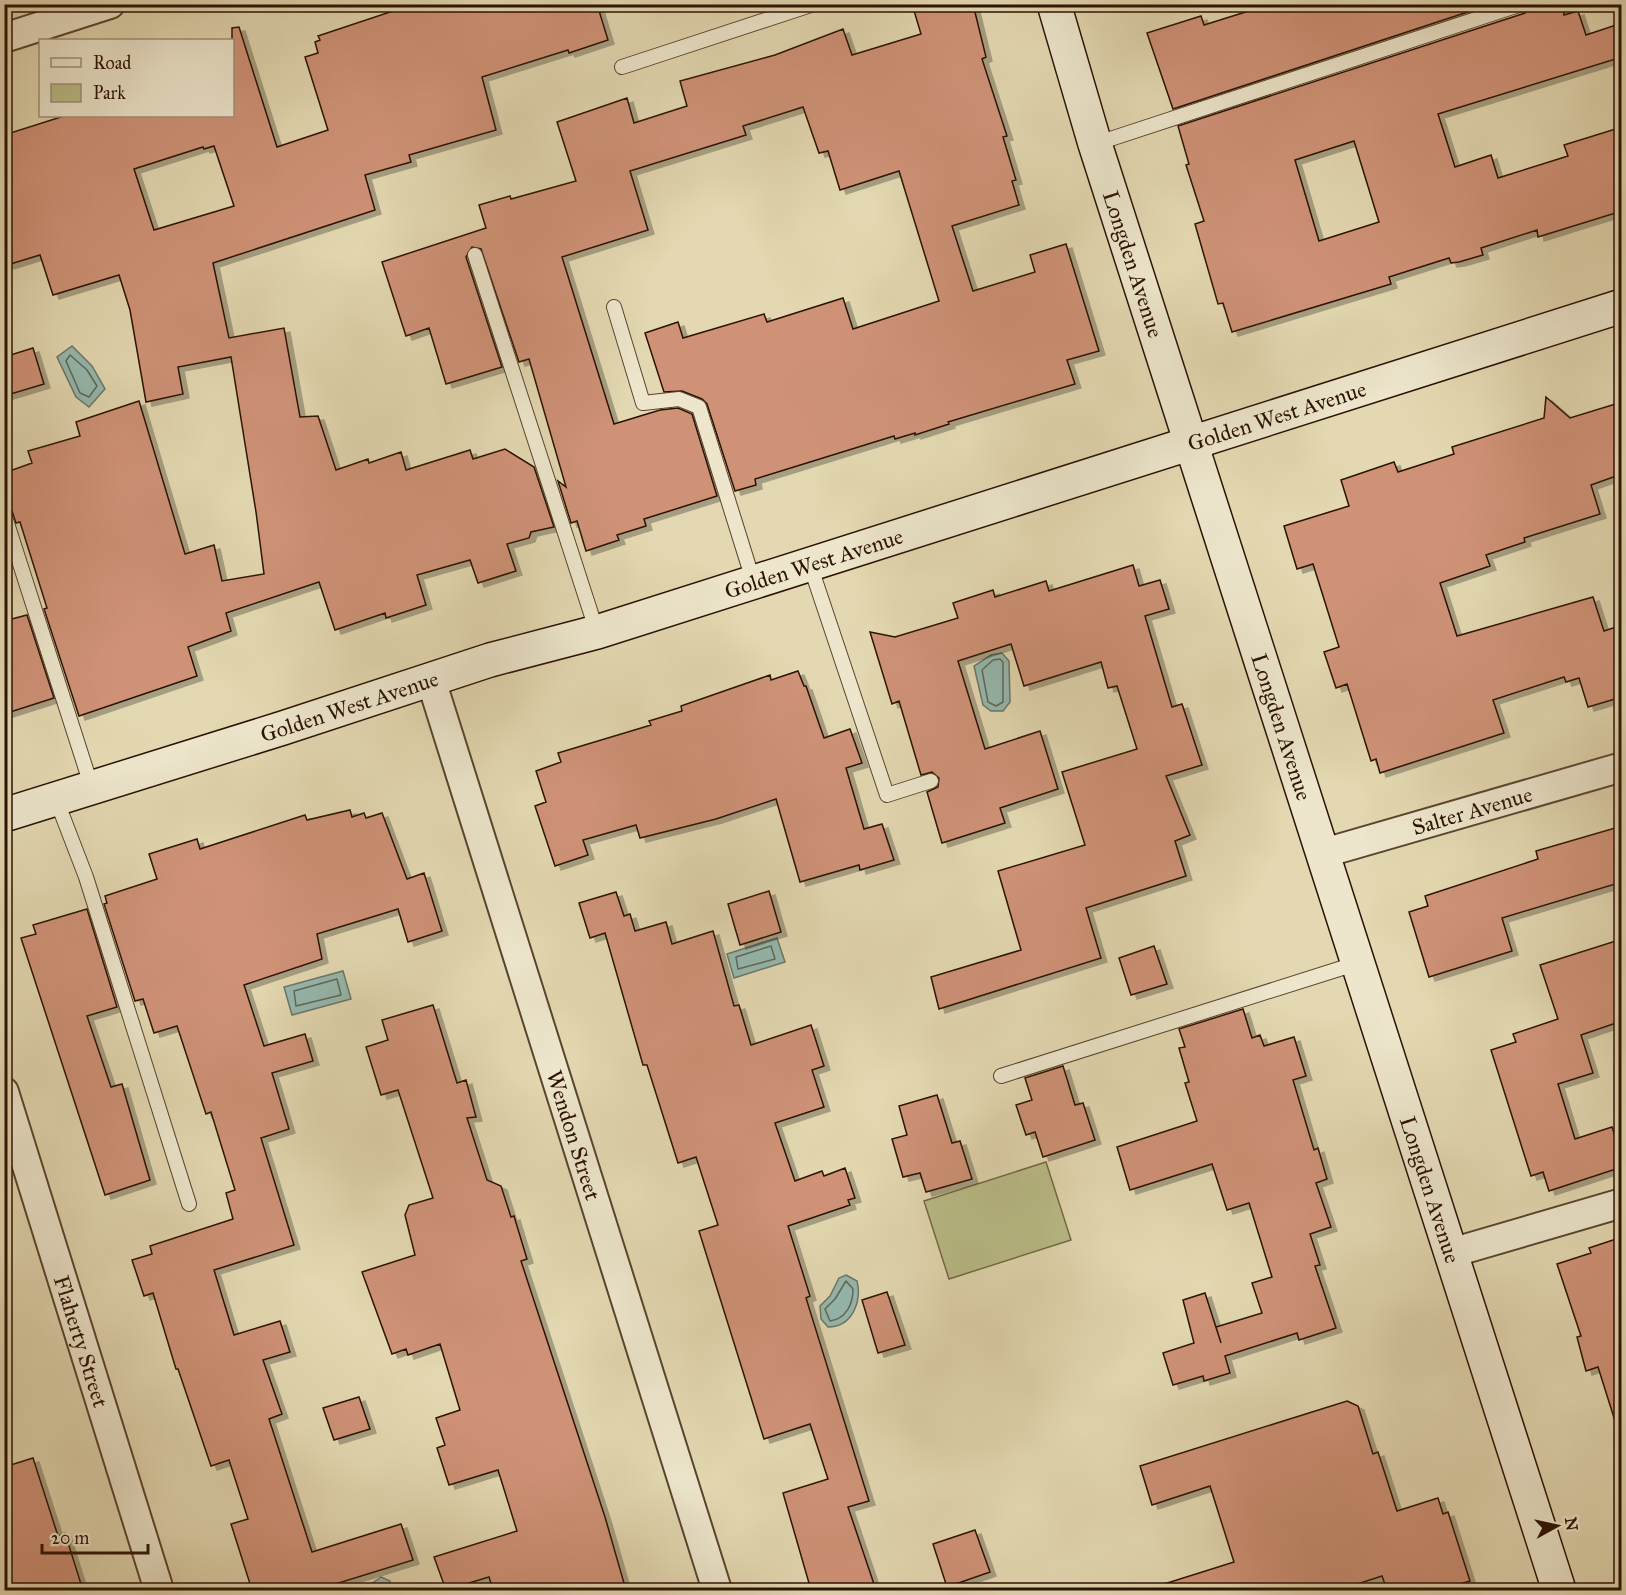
<svg xmlns="http://www.w3.org/2000/svg" width="1626" height="1595" font-family="'IM FELL Great Primer',serif">
  <style>
    .green { fill: #b9bd88; stroke: #726846; stroke-width: 1.5 }
    .water { fill: #95b9af; stroke: #6b766a; stroke-width: 1.5 }
    .lines { fill: none; stroke-linecap: round; stroke-linejoin: round }
    .shore { stroke: #606659; stroke-width: 1.5 }
    .building { fill: #cf9277; stroke: #2c1203; stroke-width: 1.5; fill-rule: evenodd; filter: url(#shadow) }
    .lane-casing { stroke: #5a442e; stroke-width: 16 }
    .street-casing { stroke: #5a442e; stroke-width: 32 }
    .secondary-casing { stroke: #2c1203; stroke-width: 36 }
    .lane { stroke: #ede6cc; stroke-width: 14 }
    .street { stroke: #ede6cc; stroke-width: 28 }
    .secondary { stroke: #ede6cc; stroke-width: 33 }
    .labels { text-anchor: middle; stroke-width: 5; stroke-linejoin: round; paint-order: stroke }
    .street-label { font-size: 22px; fill: #2c1203; stroke: #ede6cc }
  </style>
  <defs>
    <filter id="shadow"><feDropShadow dx="6" dy="4" stdDeviation="0" flood-color="#0004"/></filter>
  </defs>
  <rect width="100%" height="100%" fill="#e3d8b1"/>
  <filter id="stains"><feTurbulence type="fractalNoise" baseFrequency=".00333" numOctaves="4"/><feColorMatrix values="0 0 0 0 .2 0 0 0 0 .09 0 0 0 0 .02 0 0 0 .5 -.17"/></filter>
  <radialGradient id="worn" r=".72"><stop offset=".6" stop-color="#630" stop-opacity="0"/><stop offset="1" stop-color="#630" stop-opacity=".3"/></radialGradient>
  <path class="green" d="M1046,1162L1071,1240L949,1279L924,1201Z"/>
  <path class="water" d="M72,346L92,366L105,389L89,407L76,397L57,357Z
    M1002,653L1009,661L1010,702L1003,711H991L983,705L974,666L991,655Z
    M777,938L785,962L734,978L727,954Z
    M343,971L351,999L292,1015L284,987Z
    M846,1275L857,1281C862,1302 852,1327 828,1327L821,1319L820,1306L830,1296L839,1278Z
    M381,1577L390,1581L393,1590H347L367,1587Z"/>
  <g class="lines">
    <path class="shore" d="M70,355L87,370L97,386L89,397L80,393L66,361Z
      M1000,659L1003,662V702L996,706L988,702L982,670L993,660Z
      M771,946L775,959L738,969L736,957Z
      M337,979L341,995L296,1006L294,991Z
      M846,1281L853,1289C853,1304 846,1319 830,1321L825,1309L835,1299Z"/>
  </g>
  <path class="building" d="M414,4H597L608,40L569,53L568,50L482,77L496,130L409,155L411,162L365,175L375,210L213,263L229,338L284,328L300,417L318,416L336,470L368,459L369,463L401,452L406,470L470,450L473,459L505,449L534,467L554,527L531,532L529,538L507,544L516,571L478,583L470,560L417,575L426,605L386,618L385,613L335,630L319,582L226,613L231,631L188,647L197,676L79,716L44,609L47,608L20,522L16,523L12,511L7,506L4,473L32,463L28,451L80,436L76,422L139,401L185,554L214,545L222,581L264,574L256,512L231,357L178,367L183,394L146,402L130,310L119,275L53,295L40,255L4,266V135L64,116H232V28L239,27L277,147L328,130L305,57L318,53L315,42L320,40L318,36ZM214,146L234,206L154,230L134,169L203,147L204,149Z
    M912,4H973L986,57L982,59L1007,136L1003,137L1016,180L1012,181L1019,205L952,226L973,291L1035,272L1030,255L1066,244L1099,351L1067,360L1075,384L948,422L949,424L915,435V433L895,439L894,436L755,479L756,485L735,491L707,404L702,399L682,391L664,392L645,333L678,322L683,338L764,314L767,322L843,298L853,329L939,301L899,171L840,190L828,151L819,153L803,107L743,126L746,135L630,171L648,230L562,257L614,424L660,410L678,408L692,414L717,496L644,519L646,526L617,535L619,540L586,551L577,521L571,523L558,481L566,487L529,359L519,362L481,249L472,247L466,257L502,367L446,384L429,328L406,336L382,262L486,228L479,205L510,196L511,199L576,181L557,122L627,98L634,123L687,106L680,81L775,55L843,29L852,55L921,34Z
    M1271,4H1492L1173,109L1147,33L1201,16L1204,25Z
    M1531,4H1563L1564,15L1578,11L1586,35L1622,23V57L1438,114L1455,167L1491,155L1498,178L1568,156L1564,145L1622,127V211L1538,237L1537,230L1481,248L1483,255L1459,262L1451,263L1449,258L1389,277L1391,284L1232,332L1223,303L1218,304L1195,224L1204,221L1186,165L1189,164L1178,126L1525,13ZM1354,141L1379,222L1319,241L1295,160Z
    M33,348L44,384L4,396V357Z
    M1546,397L1570,418L1622,402V474L1591,485L1600,514L1524,538L1525,542L1486,555L1490,566L1440,583L1457,636L1593,597L1604,631L1622,625V697L1588,707L1579,678L1566,682L1564,677L1493,700L1504,733L1380,773L1376,759L1371,761L1347,684L1336,688L1324,652L1339,647L1313,564L1297,569L1284,526L1349,506L1341,480L1394,462L1398,472L1454,454L1452,447L1544,418Z
    M1133,565L1139,586L1160,580L1169,609L1145,616L1172,707L1182,704L1202,765L1166,776L1190,835L1175,841L1186,876L1086,908L1101,958L939,1009L931,977L1021,950L998,871L1085,845L1062,772L1137,749L1117,686L1108,688L1101,662L1024,686L1011,644L958,661L985,749L1040,731L1058,789L1000,808L1005,823L942,843L927,792L938,787L939,778L932,772L921,775L899,701L892,704L870,632L895,637L958,618L953,603L993,590L995,597L1046,581L1049,591Z
    M27,615L54,698L4,714V621Z
    M798,671L804,686H806L824,738L850,729L862,763L846,768L864,829L882,824L894,860L860,870L859,865L800,882L776,799L716,819L640,838L636,825L583,840L588,855L555,866L535,806L546,802L536,771L561,762L558,753L651,725L649,721L682,711L681,706L770,675L771,680Z
    M350,810L352,817L364,813L366,818L382,813L407,879L424,873L442,931L408,942L398,909L317,934L322,959L244,985L264,1046L305,1034L313,1061L272,1073L289,1129L261,1138L294,1245L214,1270L234,1335L280,1321L290,1352L263,1360L282,1414L269,1419L312,1552L401,1524L413,1560L316,1590H252L231,1524L248,1519L229,1460L211,1466L178,1369H176L153,1293L144,1296L132,1260L152,1254L150,1246L233,1219L226,1193L235,1190L211,1112L206,1114L177,1026L154,1033L143,999L135,1001L104,904L107,903L105,896L157,879L149,854L197,839L200,849L305,815L307,820Z
    M1622,826V882L1502,918L1512,951L1429,977L1409,912L1428,906L1425,896L1538,859L1536,851Z
    M769,891L781,932L740,945L728,904Z
    M616,892L624,916L630,914L635,931L666,922L672,944L713,931L734,1006L739,1005L751,1045L811,1025L824,1066L812,1070L824,1107L775,1123L795,1181L822,1171L824,1176L845,1168L855,1198L848,1200L850,1205L788,1226L810,1296L806,1298L869,1501L848,1507L876,1590H811L783,1493L828,1479L810,1424L764,1439L699,1231L718,1225L696,1157L678,1163L647,1065H643L605,933L590,938L579,903Z
    M87,909L117,1007L87,1016L111,1087L122,1084L150,1180L105,1195L21,938L36,934L33,925Z
    M1622,939V1021L1581,1035L1593,1073L1558,1084L1575,1139L1612,1127L1622,1157V1167L1549,1191L1543,1172L1531,1176L1491,1050L1516,1042L1513,1034L1558,1019L1540,965Z
    M1154,946L1167,984L1131,995L1119,958Z
    M433,1005L457,1083L466,1080L476,1117L467,1118L487,1180L501,1186L511,1217L514,1216L527,1259L521,1261L605,1517L626,1590H493L489,1577L446,1590L434,1557L517,1531L498,1470L449,1485L437,1448L445,1445L436,1418L460,1410L440,1344L408,1355L406,1349L392,1354L362,1272L415,1255L405,1215L409,1205L433,1198L398,1090L381,1095L366,1047L388,1040L382,1020Z
    M1243,1009L1252,1038L1260,1035L1264,1046L1294,1037L1306,1076L1293,1080L1314,1150L1318,1148L1327,1179L1316,1183L1331,1227L1310,1234L1320,1265L1315,1266L1336,1328L1299,1340L1297,1333L1225,1356L1230,1373L1204,1381L1203,1376L1173,1385L1163,1353L1194,1343L1183,1300L1205,1293L1221,1343L1216,1327L1262,1313L1252,1283L1272,1277L1249,1203L1227,1210L1212,1164L1130,1190L1117,1147L1197,1121L1185,1083L1189,1082L1179,1048L1185,1047L1179,1029Z
    M1063,1066L1075,1105L1083,1103L1095,1140L1043,1157L1035,1132L1026,1135L1016,1105L1032,1100L1025,1078Z
    M937,1095L952,1143L960,1141L972,1179L926,1192L920,1173L903,1177L892,1139L907,1135L899,1106Z
    M1622,1237V1420L1615,1421L1598,1367L1586,1371L1577,1337L1581,1336L1557,1264L1591,1253L1589,1248Z
    M887,1292L905,1345L878,1353L862,1300Z
    M359,1397L370,1429L334,1440L323,1408Z
    M1347,1401L1358,1406L1373,1454L1378,1452L1397,1511L1438,1498L1443,1514L1448,1512L1470,1581L1438,1590H1387L1382,1576L1339,1590H1165L1164,1584L1234,1562L1210,1486L1152,1505L1140,1466Z
    M33,1458L58,1536L65,1533L81,1584L62,1590H4V1467Z
    M975,1530L990,1572L947,1587L933,1544Z"/>
  <g class="lines">
    <defs>
      <path id="lane" d="M622,67L814,4
        M1095,144L1522,4
        M475,255L597,632
        M614,307L643,403L679,399L699,407L753,580
        M4,514L92,788
        M810,565L887,795L931,781
        M56,799L86,877L189,1204
        M1001,1076L1358,963"/>
      <g id="street">
        <path d="M4,38L110,4"/>
        <path id="s1" d="M431,680L717,1590"/>
        <path id="s2" d="M1324,853L1622,767"/>
        <path id="s3" d="M4,1092L159,1590"/>
        <path d="M1451,1253L1622,1203"/>
      </g>
      <g id="secondary">
        <path id="s4" d="M1054,4L1095,144L1559,1590"/>
        <path id="s5" d="M4,815L283,728L490,660L597,632L1622,306"/>
      </g>
    </defs>
    <use href="#lane" class="lane-casing"/>
    <use href="#street" class="street-casing"/>
    <use href="#secondary" class="secondary-casing"/>
    <use href="#lane" class="lane"/>
    <use href="#street" class="street"/>
    <use href="#secondary" class="secondary"/>
  </g>
  <g class="labels">
    <g class="street-label">
      <text dy="8" stroke="none"><textPath href="#s4" startOffset="272">Longden Avenue</textPath></text>
      <text dy="8" stroke="none"><textPath href="#s5" startOffset="1334">Golden West Avenue</textPath></text>
      <text dy="8" stroke="none"><textPath href="#s5" startOffset="848">Golden West Avenue</textPath></text>
      <text dy="8" stroke="none"><textPath href="#s5" startOffset="362">Golden West Avenue</textPath></text>
      <text dy="8" stroke="none"><textPath href="#s4" startOffset="758">Longden Avenue</textPath></text>
      <text dy="8" stroke="none"><textPath href="#s2" startOffset="154">Salter Avenue</textPath></text>
      <text dy="8" stroke="none"><textPath href="#s1" startOffset="477">Wendon Street</textPath></text>
      <text dy="8" stroke="none"><textPath href="#s4" startOffset="1244">Longden Avenue</textPath></text>
      <text dy="8" stroke="none"><textPath href="#s3" startOffset="261">Flaherty Street</textPath></text>
    </g>
  </g>
  <rect width="1626" height="1595" fill="none" stroke="#e3d8b1" stroke-width="24"/>
  <rect x="6" y="6" width="1614" height="1583" fill="none" stroke="#2c1203" stroke-width="3"/>
  <rect x="12" y="12" width="1602" height="1571" fill="none" stroke="#2c1203" stroke-width="1.5"/>
  <rect x="39" y="39" width="195" height="78" fill="#ede6cc" stroke="#a0917c" stroke-width="1.5"/>
  <rect x="51" y="58" width="30" height="9" fill="#ede6cc" stroke="#a0917c" stroke-width="1.5"/>
  <text x="93" y="69" font-size="18" fill="#2c1203">Road</text>
  <rect x="51" y="84" width="30" height="18" fill="#b9bd88" stroke="#a0917c" stroke-width="1.5"/>
  <text x="93" y="99" font-size="18" fill="#2c1203">Park</text>
  <g transform="translate(1557 1526) rotate(82)" stroke="#ede6cc" stroke-width="4.5" paint-order="stroke">
  <path d="M0-4.5L10 22L0 15L-10 22Z" fill="#2c1203"/>
  <text y="-9" font-size="16" font-weight="bold" text-anchor="middle" fill="#2c1203">N</text>
  </g>
  <path d="M42 1544v9h106v-9" fill="none" stroke="#2c1203" stroke-width="3"/>
  <text x="51" y="1544" font-size="18" fill="#2c1203" stroke="#ede6cc" stroke-width="4.5" paint-order="stroke">20 m</text>
  <rect width="100%" height="100%" filter="url(#stains)"/>
  <rect width="100%" height="100%" fill="url(#worn)"/>
</svg>
